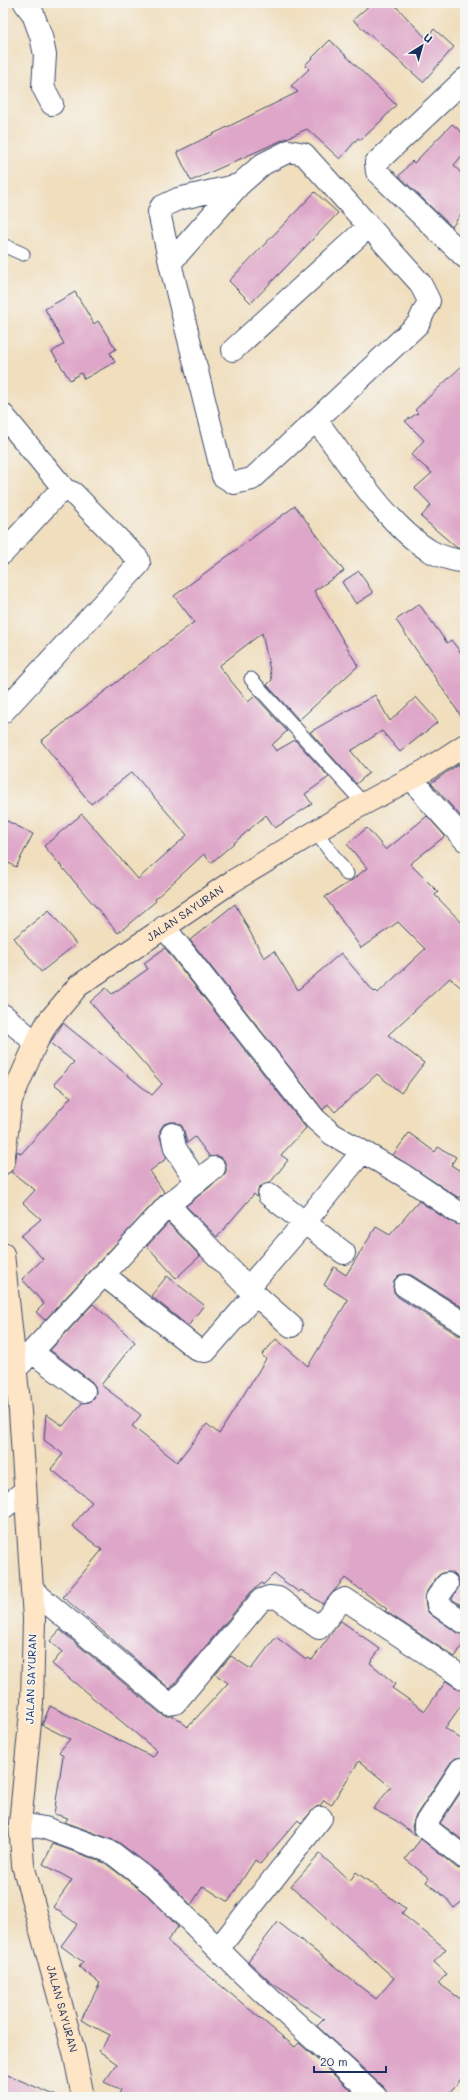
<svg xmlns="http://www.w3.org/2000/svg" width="468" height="2100" font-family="Mali,sans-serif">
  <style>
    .building { fill: #dea6c8 }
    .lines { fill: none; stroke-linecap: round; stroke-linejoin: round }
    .lane-casing { stroke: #3b496c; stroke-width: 15 }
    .street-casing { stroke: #3b496c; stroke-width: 24 }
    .secondary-casing { stroke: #3b496c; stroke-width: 24 }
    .lane { stroke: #fff; stroke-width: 13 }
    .street { stroke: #fff; stroke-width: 22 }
    .secondary { stroke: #fde5c5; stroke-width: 22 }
    .labels { text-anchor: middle; stroke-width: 3.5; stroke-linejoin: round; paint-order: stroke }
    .street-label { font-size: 11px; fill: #1b2f5e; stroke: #f6f6f2 }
  </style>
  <rect width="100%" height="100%" fill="#f6f6f2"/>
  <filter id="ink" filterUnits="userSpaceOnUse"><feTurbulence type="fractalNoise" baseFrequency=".025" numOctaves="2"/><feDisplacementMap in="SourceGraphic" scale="8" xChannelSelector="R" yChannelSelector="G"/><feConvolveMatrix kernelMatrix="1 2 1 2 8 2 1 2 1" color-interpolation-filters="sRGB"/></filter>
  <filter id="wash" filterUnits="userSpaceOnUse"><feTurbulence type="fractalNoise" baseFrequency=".012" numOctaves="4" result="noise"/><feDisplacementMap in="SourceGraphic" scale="16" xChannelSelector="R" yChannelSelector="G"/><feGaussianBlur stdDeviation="0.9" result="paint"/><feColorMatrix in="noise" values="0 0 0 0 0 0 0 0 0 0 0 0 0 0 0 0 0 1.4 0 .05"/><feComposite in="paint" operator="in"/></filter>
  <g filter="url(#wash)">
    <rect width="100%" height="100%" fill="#f0debd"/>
    <g id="blocks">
      <path class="building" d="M372,3H393L426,38L434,29L454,47L423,82L353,20Z
        M330,40L396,105L381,121L361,140L358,138L340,159L307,129L191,181L177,152L298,92L291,86L309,69L305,65Z
        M452,124L465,135V152L454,165L465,178V208L452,227L399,176L412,161L414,163Z
        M315,192L338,213L251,303L229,281Z
        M75,292L94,324L98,321L116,349L110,353L115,362L84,379L81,373L70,380L52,352L64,344L45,309Z
        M465,363V549L457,548L421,517L431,505L415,488L432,473L411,455L424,440L405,421L418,413L415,410Z
        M295,506L344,571L314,591L358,666L299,720L267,685L272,680L262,633L219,666L248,702L255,696L287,731L272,745L276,751L295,740L329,777L305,794L312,804L275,828L266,815L211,863L204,854L155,899L156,901L118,933L44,846L82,814L138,879L187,835L132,772L91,804L41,741L194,622L174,596Z
        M359,571L373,593L356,604L342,582Z
        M419,604L447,643L451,640L465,658V722L396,620Z
        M375,695L390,721L416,697L438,722L400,752L382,731L351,751L369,773L356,784L310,732Z
        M465,760V820H464L431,783Z
        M427,816L445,836L410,864L438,892L435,895L465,926V991L450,978L388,1035L424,1063L401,1093L377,1074L335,1112L328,1104L323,1110L190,940L235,904L264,958L274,951L298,990L341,953L374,992L376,991L378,993L425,949L398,922L361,948L325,897L351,881L367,868L347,844L367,828L386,850Z
        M3,819L33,834L16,867L3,860Z
        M49,910L76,944L41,972L14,938Z
        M165,948L306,1128L281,1155L288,1160L270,1183L259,1187L257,1197L254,1194L217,1237L186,1206L222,1177L226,1172V1166L224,1160L218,1156L210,1157L195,1137L187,1143L184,1131L182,1126L176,1122H170L164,1124L160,1130V1137L167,1158L150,1171L164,1192L45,1320L36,1312L44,1304L22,1279L43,1259L21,1236L41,1219L23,1203L35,1190L11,1172L15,1165L17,1151L21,1154L71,1097L54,1084L74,1062L50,1043L63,1023L152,1095L162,1084L90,1002L106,988L112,994L148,969L144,963Z
        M409,1133L435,1152L438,1147L456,1157L451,1165L465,1174V1189L459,1198L393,1155Z
        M419,1201L449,1221L465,1227V1309L411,1275L405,1274L399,1275L394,1280L393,1286L394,1292L398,1297L458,1335L465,1336V1608L452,1599L459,1585L458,1578L454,1574L449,1572L442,1573L437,1577L427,1591L425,1600L427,1611L431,1615L458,1633L465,1635V1641L455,1657L385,1611L387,1609L345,1578L323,1604L301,1590L299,1592L274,1574L263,1585L262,1583L251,1592L170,1689L63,1597L102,1550L72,1526L92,1502L51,1469L63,1454L44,1440L46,1414L63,1426L82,1403L89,1402L94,1398L96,1392L95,1386L91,1381L50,1350L93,1304L135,1342L101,1385L141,1415L132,1426L177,1462L207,1424L219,1434L266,1359L262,1355L276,1339L308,1366L348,1300L324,1285L334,1267L346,1275L376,1227L390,1235Z
        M168,1223L200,1256L176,1278L147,1246Z
        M167,1276L204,1305L188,1326L151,1296Z
        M341,1621L380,1649L370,1663L395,1684L392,1688L425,1711L446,1681L458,1689L465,1691V1700L445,1728L465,1742V1758H456L451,1762L415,1817L412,1827L416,1836L395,1820L373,1809L391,1787L359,1761L331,1805L324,1800L320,1806L316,1807L301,1823L298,1820L260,1864L255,1860L228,1902L203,1886L191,1905L163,1876L118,1842L65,1822L68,1818L54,1814L63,1756L59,1752L70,1739L42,1725L50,1706L153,1757L157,1751L52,1664L62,1652L50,1641L60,1630L161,1714L166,1716H174L188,1727L228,1683L215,1674L231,1656L251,1669L276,1637L306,1660L308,1658L312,1660Z
        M465,1786V1842L440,1823Z
        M421,1839L457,1868L465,1870V1899L454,1908L446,1898L426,1882L429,1878L405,1859Z
        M53,1844L105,1863L147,1895L178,1927L167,1941L295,2047L299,2043L358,2097H117L121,2090L104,2082L117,2064L99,2051L110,2035L81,2020L100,1983L79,1967L83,1962L61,1946L77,1924L53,1907L72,1880L43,1864Z
        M320,1854L350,1881L356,1872L406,1909L402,1914L446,1949L434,1962L447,1974L438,1983L465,2002V2074L446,2097H388L384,2088L317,2026L324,2019L269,1981L248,1961L278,1922L376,1999L394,1978L291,1886Z
        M3,2073L59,2097H3Z"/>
    </g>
  </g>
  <g filter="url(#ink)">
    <use href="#blocks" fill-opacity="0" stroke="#3b496c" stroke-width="1"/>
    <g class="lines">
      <defs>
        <path id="lane" d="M3,245L23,254
          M251,679L364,804
          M315,831L347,874"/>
        <path id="street" d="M25,3L33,14L41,36L45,55L43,87L52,104
          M465,79L376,163L377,172L465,257
          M289,151L304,154L420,283L429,301L418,324L316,420L252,479L234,483L223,476L170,263L239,185L263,164Z
          M170,263L159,212L161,207L178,199L239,185
          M233,350L368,227
          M3,415L65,490
          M316,420C347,461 386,524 430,551C441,557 453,560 465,562
          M3,553L57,494L65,490L73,493L138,559L139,564L3,712
          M412,778L427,798L465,840
          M164,927L315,1119L332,1134L403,1175L456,1211L465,1215
          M3,1015L36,1043
          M172,1134L175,1148L196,1181
          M269,1195L344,1253
          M168,1205L214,1168
          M104,1275L198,1350L206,1351L255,1295
          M405,1286L465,1324
          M248,1288L305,1222L362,1152
          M33,1353L84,1391
          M16,1369L168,1205L248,1288L291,1326
          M3,1508L25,1491
          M447,1584L437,1598L438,1605L465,1623
          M32,1590L169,1704L175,1703L261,1600L269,1597L278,1598L319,1628L341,1601L345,1599L465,1679
          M461,1769L425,1824V1827L465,1858
          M20,1824L45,1828L111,1852L155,1886L243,1974L376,2097
          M218,1949L321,1818"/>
        <g id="secondary">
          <path id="s1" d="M3,1163L11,1100L36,1043L47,1023L78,986L233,881L345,814L428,769L465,745"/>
          <path id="s2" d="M3,1254L20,1411L34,1619L32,1702L20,1824L23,1865L74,2052L83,2097"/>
        </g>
      </defs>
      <use href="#lane" class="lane-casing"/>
      <use href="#street" class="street-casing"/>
      <use href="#secondary" class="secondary-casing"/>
      <use href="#lane" class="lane"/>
      <use href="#street" class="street"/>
      <use href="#secondary" class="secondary"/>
    </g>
  </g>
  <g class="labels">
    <g class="street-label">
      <text dy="4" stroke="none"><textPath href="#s1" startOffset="326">JALAN SAYURAN</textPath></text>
      <text transform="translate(31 1679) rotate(-88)" y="4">JALAN SAYURAN</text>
      <text dy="4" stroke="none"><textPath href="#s2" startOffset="762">JALAN SAYURAN</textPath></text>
    </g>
  </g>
  <rect width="468" height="2100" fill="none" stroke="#f6f6f2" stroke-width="16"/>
  <g transform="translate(422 46) rotate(37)" stroke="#f6f6f2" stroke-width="3" paint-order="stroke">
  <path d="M0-3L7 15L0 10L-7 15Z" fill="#1b2f5e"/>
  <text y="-6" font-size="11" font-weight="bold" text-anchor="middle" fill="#1b2f5e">U</text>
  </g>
  <path d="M314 2066v6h72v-6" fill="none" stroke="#1b2f5e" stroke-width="2"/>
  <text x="320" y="2066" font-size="12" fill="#1b2f5e" stroke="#f6f6f2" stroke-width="3" paint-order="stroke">20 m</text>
</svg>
